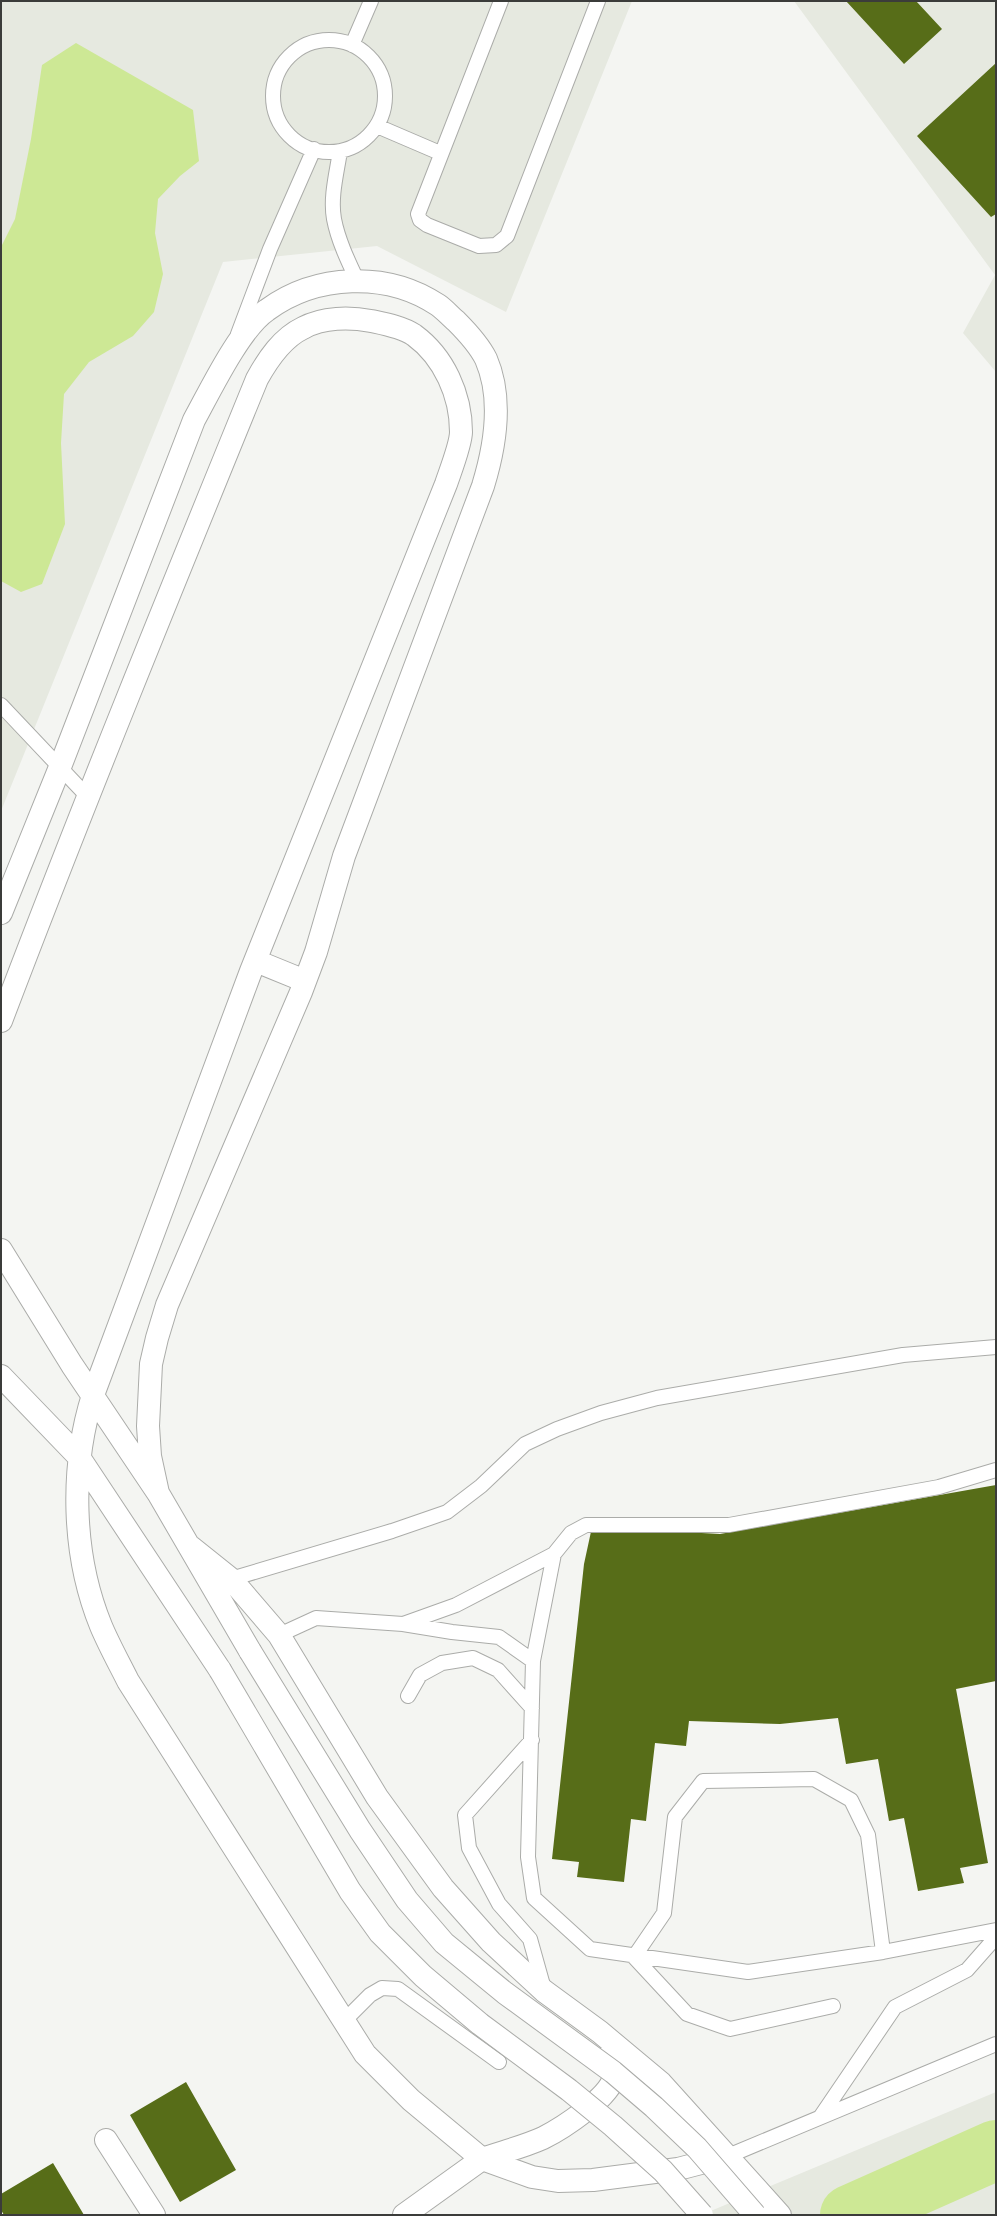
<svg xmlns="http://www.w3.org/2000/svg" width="997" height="2216" font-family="'Source Sans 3',sans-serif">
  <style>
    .built { fill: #e6e9e0 }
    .water { fill: #cde895 }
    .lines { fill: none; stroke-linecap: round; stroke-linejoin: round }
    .river { stroke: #cde895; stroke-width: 60 }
    .building { fill: #576d18 }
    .service-casing { stroke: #abaca9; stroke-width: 16 }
    .minor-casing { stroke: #abaca9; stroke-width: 24 }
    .secondary-casing { stroke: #abaca9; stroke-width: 24 }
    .service { stroke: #fff; stroke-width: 14 }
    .minor { stroke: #fff; stroke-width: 22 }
    .secondary { stroke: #fff; stroke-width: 22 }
    .secondary-bridge-casing { stroke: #abaca9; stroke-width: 24; stroke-linecap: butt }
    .secondary-bridge { stroke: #fff; stroke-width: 22 }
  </style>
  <rect width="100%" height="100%" fill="#f4f5f2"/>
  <path class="built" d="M1,1H632L506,312L377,246L223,262L1,811Z
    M794,1H996V372L963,333L995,275Z
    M996,2092V2215H701Z"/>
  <path class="water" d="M76,43L193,110L199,161L180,176L158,199L155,233L163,274L154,312L133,336L89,362L64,394L61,443L65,524L42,584L21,592L1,581V247L15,219L31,139L42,65Z"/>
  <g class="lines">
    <path class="river" d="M850,2215L996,2150"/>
  </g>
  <path class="building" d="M846,1H916L942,29L904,64Z
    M996,63V214L991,217L917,136Z
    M996,1485V1681L956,1689L988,1863L960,1868L964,1883L918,1891L904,1818L889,1821L878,1759L846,1764L838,1718L780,1724L689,1721L686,1746L655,1743L646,1821L631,1819L624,1882L577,1877L579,1862L552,1859L584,1564L592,1527L720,1534Z
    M186,2082L236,2170L180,2202L130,2115Z
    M53,2163L84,2215H4L1,2210V2194Z"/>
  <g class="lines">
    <defs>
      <path id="service" d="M501,1L418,214L420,220L427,225L479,246L496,245L507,236L598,1
        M273 96a56 56 0 1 1 112 0a56 56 0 1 1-112 0Z
        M352,45L371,1
        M377,126L440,153
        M340,151C337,172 330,197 334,219C338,240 348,261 357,280
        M238,334L270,249L314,149
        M1,705L88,797
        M554,1554L533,1661L528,1857L534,1898L590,1949L748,1972L883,1952L996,1930
        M231,1579L392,1531L447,1512L481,1486L525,1444L557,1429L601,1413L657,1398L903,1355L996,1347
        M403,1624L456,1605L554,1554L571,1533L586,1525H729L939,1487L996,1470
        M279,1635L316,1618L403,1624L452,1632L499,1637L533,1661
        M408,1696L420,1675L442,1663L473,1658L498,1670L532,1708
        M532,1740L465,1815L469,1848L499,1904L530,1939L544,1989
        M833,2006L730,2029L687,2014L634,1957L664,1913L675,1817L703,1781L814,1779L851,1800L868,1835L883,1952
        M343,2022L370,1995L382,1988L398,1989L499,2062
        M821,2116L895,2007L967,1970L996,1937
        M728,2156L996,2044"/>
      <path id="minor" d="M106,2140L154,2215
        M404,2215L482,2159"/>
      <path id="secondary" d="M1,913L60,767L194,420C210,391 240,328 267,310C316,274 387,271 438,305C444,309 450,316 456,321C467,332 479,345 486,359C503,398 495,447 483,486L344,856L316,952L301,992L167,1305L157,1338L151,1364L148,1426L150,1456L158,1493
        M256,961L305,981
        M1,1021C83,805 170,592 257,379C268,359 282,338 303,328C323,317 350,317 371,321C385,324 402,327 414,335C444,357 461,395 461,432C461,444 450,472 446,484L251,971L93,1395C70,1468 72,1555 101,1626C109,1645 119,1663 128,1681L365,2054L411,2100L482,2159L532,2177L558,2181L593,2180L678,2169L728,2156
        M1,1250L72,1365L158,1493L250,1651
        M1,1376L79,1457L220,1670
        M191,1547L231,1579L279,1635L377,1797L443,1888L491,1942L544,1991L600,2032L661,2083L780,2215
        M482,2159C502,2152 523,2147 543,2138C561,2129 611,2097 614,2076C615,2069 613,2061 610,2055"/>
    </defs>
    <use href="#service" class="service-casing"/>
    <use href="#minor" class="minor-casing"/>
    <use href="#secondary" class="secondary-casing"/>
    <use href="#service" class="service"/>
    <use href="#minor" class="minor"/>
    <use href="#secondary" class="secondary"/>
    <defs>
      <path id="secondary-bridge" d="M250,1651L360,1830L407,1900L444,1943L505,1993L613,2072L654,2107L697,2148L755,2215
        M220,1670L350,1891L380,1933L423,1976L480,2024L569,2090L613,2126L663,2171L702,2215"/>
    </defs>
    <use href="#secondary-bridge" class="secondary-bridge-casing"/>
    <use href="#secondary-bridge" class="secondary-bridge"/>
  </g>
  <rect width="997" height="2216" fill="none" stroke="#3b3c3a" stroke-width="4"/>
</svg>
